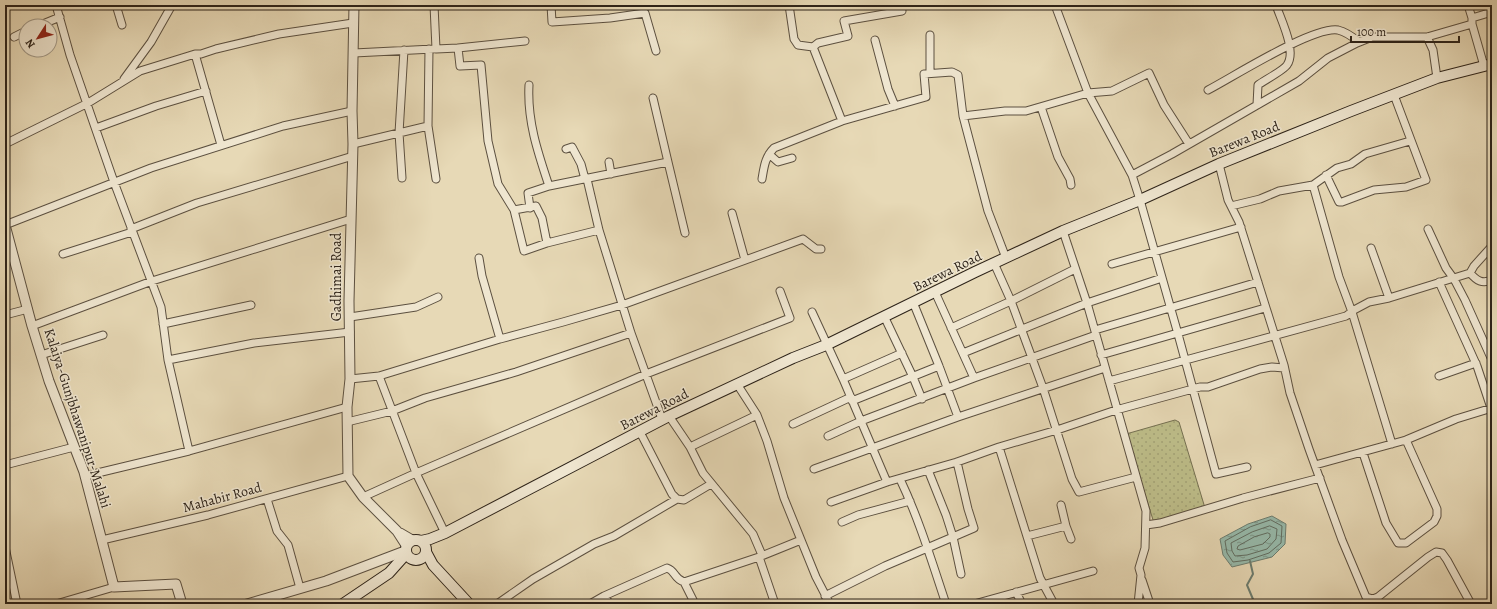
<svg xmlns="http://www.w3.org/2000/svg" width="1497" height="609" font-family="Alegreya,serif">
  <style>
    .grass { fill: url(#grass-dots); stroke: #757051 }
    .water { fill: url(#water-ripples); stroke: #6d7e71 }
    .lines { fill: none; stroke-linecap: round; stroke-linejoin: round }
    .shore { stroke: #626e62; stroke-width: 1 }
    .stream { stroke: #6d7e71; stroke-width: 2 }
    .minor-casing { stroke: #5c5040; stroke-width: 9 }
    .tertiary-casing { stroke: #5c5040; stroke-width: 11 }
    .secondary-casing { stroke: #2d2319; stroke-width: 12 }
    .minor { stroke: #efe6d0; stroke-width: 7 }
    .tertiary { stroke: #efe6d0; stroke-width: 9 }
    .secondary { stroke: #efe6d0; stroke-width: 10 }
    .labels { text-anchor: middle; stroke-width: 3; stroke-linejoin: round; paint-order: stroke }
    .street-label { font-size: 14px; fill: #2d2319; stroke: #efe6d0 }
  </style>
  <defs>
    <pattern id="grass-dots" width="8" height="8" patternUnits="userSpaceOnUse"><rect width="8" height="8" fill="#bdbd89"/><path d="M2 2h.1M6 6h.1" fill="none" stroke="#a3a276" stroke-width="1.8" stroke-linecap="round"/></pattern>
    <pattern id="water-ripples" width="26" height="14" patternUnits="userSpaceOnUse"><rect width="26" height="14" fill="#97baab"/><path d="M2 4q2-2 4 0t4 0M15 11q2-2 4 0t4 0" fill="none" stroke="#7c978a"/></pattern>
  </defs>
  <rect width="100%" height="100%" fill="#e7d9b6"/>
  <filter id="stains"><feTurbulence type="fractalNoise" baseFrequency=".005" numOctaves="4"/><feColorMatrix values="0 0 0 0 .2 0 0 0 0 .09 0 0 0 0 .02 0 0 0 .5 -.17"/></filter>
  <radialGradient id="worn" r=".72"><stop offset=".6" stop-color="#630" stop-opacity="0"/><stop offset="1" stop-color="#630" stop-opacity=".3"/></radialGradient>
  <path class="grass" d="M1175,420L1179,422L1205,508L1154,523L1126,434Z"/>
  <path class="water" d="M1272,516L1286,524L1285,544L1272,557L1232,567L1223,555L1220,539L1248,524Z"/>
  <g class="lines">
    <path class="shore" d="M1271,520L1282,526L1281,543L1269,553L1248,560L1233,562L1227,553L1225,541L1250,527Z
      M1270,526L1277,529L1276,539L1267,549L1247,555L1235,556L1232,551L1231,543L1252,532Z
      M1268,533L1270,534V537L1263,544L1240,550L1237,549L1238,546L1254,537Z"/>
    <path class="stream" d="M1250,561L1253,574L1247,585L1255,604"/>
    <defs>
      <path id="minor" d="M56,5L70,55L114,182L161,307L168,360L189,451
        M116,5L122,25
        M434,5L436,49L458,48L460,66L481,65L488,141L498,184L514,210L536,206L542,218L547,243
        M551,5L552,22L610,18L645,13L656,51
        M1055,5L1088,93L1132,175L1140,200L1178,334L1216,474L1247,467
        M1468,5L1472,18
        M38,26L60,17
        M930,35V73
        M14,37L26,31
        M1427,37L1433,50L1437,78
        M875,40L888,89L895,106
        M813,47L818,43L848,36L844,21L902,11L901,5
        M458,48L525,41
        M354,53L433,49
        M195,54L221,145
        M1484,66L1472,24V18L1492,12
        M124,79L151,42L172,5
        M529,85C527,121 538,153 549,186L528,193L530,208
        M1208,90C1233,77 1313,26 1338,30C1346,32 1353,37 1359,42
        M1257,105L1258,85C1265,80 1284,70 1287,65C1297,51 1281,20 1276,5
        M1041,107L1058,157L1070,179L1071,185
        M963,116L1005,111H1026L1088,93L1112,91L1149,73L1164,105L1189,144
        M842,121L926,97L924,74L952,72L958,75L963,116L988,211L1006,258
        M428,126L436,179
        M96,128L156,106L206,91
        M5,144L88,103L140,71L195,54H201L216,49L279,34L353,23
        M353,144L428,126L429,49
        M566,149L572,147L581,164L585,179
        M769,154L778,162L792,158
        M609,162L611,174
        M668,162L685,233
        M1219,164L1228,200L1239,222L1284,365L1290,393L1309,449L1342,540L1366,597L1373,599L1378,597L1428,557L1436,552L1442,553L1447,560L1471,604
        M1132,175L1172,154L1299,81L1328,58L1357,43L1372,37H1427L1472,24
        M1326,175L1339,202H1342L1374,190L1406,187L1426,180L1394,95
        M402,178L399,133L404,50
        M587,179L599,230
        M762,179C764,167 765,157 774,148L842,121L813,47L798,45L794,39L789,5
        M1313,185L1339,277L1352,312L1392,444
        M549,186L668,162L653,98
        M1231,206L1260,199L1279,191L1313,185L1337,168L1351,164L1365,154L1410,141
        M514,210L524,251L547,243L599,230L631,333L662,419
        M732,213L745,260
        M5,225L151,168L283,126L352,111
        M131,229L197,203L353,156
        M1428,229L1446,268L1454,279L1465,300L1492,360
        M1063,231L1087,303L1146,511L1145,548L1139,568L1141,575L1138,604
        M1371,248L1389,298
        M63,254L132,232
        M479,258L482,276L500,339
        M994,263L1011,301L1043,388L1072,479L1079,492L1136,477
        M1112,264L1241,227
        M1470,273C1477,281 1482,284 1492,280
        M1439,282L1477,366L1491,408
        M935,292L974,378
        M913,302L939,366
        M812,312L843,379L887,482
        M5,315L28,309
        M884,316L913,377L922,399
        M350,317L416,307L438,297
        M163,324L251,305
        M32,326L152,281L351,219
        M951,328L1011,301L1075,269
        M1095,330L1258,282
        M963,353L1087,303L1162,278
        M41,355L103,335
        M1101,355L1265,308
        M168,360L254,343L350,332
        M379,376L416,473L445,533
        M1439,376L1476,363
        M350,379L379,376L500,339L563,322L622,305L803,239L816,249H821
        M843,379L902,353
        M1109,381L1346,316L1354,310L1369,302L1389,298L1470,273L1474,266L1492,246
        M737,384L757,415L767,441L784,498L816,577L830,604
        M852,401L939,366L958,417
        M669,416L690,447L703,473L753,534L762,555
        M347,422L392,411L425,398L516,372L631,333
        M793,424L851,397
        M640,432L672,494L677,499L684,500L711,484
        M828,436L861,421L974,378L1096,335
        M690,447L757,415
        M999,447L1040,578L1054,604
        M1363,453L1386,523L1398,543H1406L1434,522L1437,516V509L1406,440
        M957,462L968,509L974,528L953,537L961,574
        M5,465L74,447
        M1315,465L1406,440L1456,419L1492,408
        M814,469L958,417L1105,368
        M85,476L189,451L347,407
        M900,479C919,519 932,562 946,604
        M363,497L416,473L646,374L790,318L780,291
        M267,499L277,531L288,545L300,588
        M831,502L887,482L957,462L999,447L1057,430L1116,410L1200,387H1208L1260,369L1272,367L1284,368
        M842,522L858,515L910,501
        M1146,525L1160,523L1243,498L1320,478
        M1066,526L1071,539
        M1027,536L1066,526L1061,505
        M102,540L208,515L348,476
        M5,547L17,604
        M759,557L775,604
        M1142,580L1150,604
        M684,582L695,604
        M1016,592L1022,604
        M604,596L610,604
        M825,596L885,566L953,537L946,515L928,470
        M56,604L114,587
        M497,604L533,579L594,544L614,536L677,499
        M590,604L604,596L667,568C676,571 673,578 684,582L759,557L801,540
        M974,604L1093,571"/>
      <path id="tertiary" d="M354,5L352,111L353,144L349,301L350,379L347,407L348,476L363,497L397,531L406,545
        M5,225L32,326L49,381L84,472L114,587L176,584L182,604
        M400,533L412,540
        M247,604L326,581L405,551"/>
      <path id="secondary" d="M406 550a10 10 0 1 1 20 0a10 10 0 1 1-20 0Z
        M421,541L430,539L445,533L669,416L793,358L826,345L975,272L1063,231L1140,200L1219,164L1351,111L1437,78L1492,64
        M426,552L433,565L469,604
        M343,604L389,573L406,554"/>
    </defs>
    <use href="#minor" class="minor-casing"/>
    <use href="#tertiary" class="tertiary-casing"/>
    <use href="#secondary" class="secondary-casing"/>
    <use href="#minor" class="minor"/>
    <use href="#tertiary" class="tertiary"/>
    <use href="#secondary" class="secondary"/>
  </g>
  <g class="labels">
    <g class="street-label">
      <text transform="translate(1244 139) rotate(-22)" y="5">Barewa Road</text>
      <text transform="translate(947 271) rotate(-26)" y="5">Barewa Road</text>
      <text transform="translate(336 277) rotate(-90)" y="5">Gadhimai Road</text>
      <text transform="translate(654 409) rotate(-27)" y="5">Barewa Road</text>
      <text transform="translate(78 418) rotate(72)" y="5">Kalaiya-Gunjbhawanipur-Malahi</text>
      <text transform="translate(222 497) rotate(-15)" y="5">Mahabir Road</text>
    </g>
  </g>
  <rect width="1497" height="609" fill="none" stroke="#e7d9b6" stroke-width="20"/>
  <rect x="6" y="6" width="1485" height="597" fill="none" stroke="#2d2319" stroke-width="2"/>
  <rect x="10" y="10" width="1477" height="589" fill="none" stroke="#2d2319"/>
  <g transform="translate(38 38) rotate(234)"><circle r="19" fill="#efe6d0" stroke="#a19887"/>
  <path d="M0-3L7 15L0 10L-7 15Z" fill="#8f2418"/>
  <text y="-6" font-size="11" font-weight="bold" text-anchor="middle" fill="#2d2319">N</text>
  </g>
  <path d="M1351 36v6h108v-6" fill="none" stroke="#2d2319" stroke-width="2"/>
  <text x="1357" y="36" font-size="12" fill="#2d2319" stroke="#efe6d0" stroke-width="3" paint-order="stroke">100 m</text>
  <rect width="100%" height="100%" filter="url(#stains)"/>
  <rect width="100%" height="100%" fill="url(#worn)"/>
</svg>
